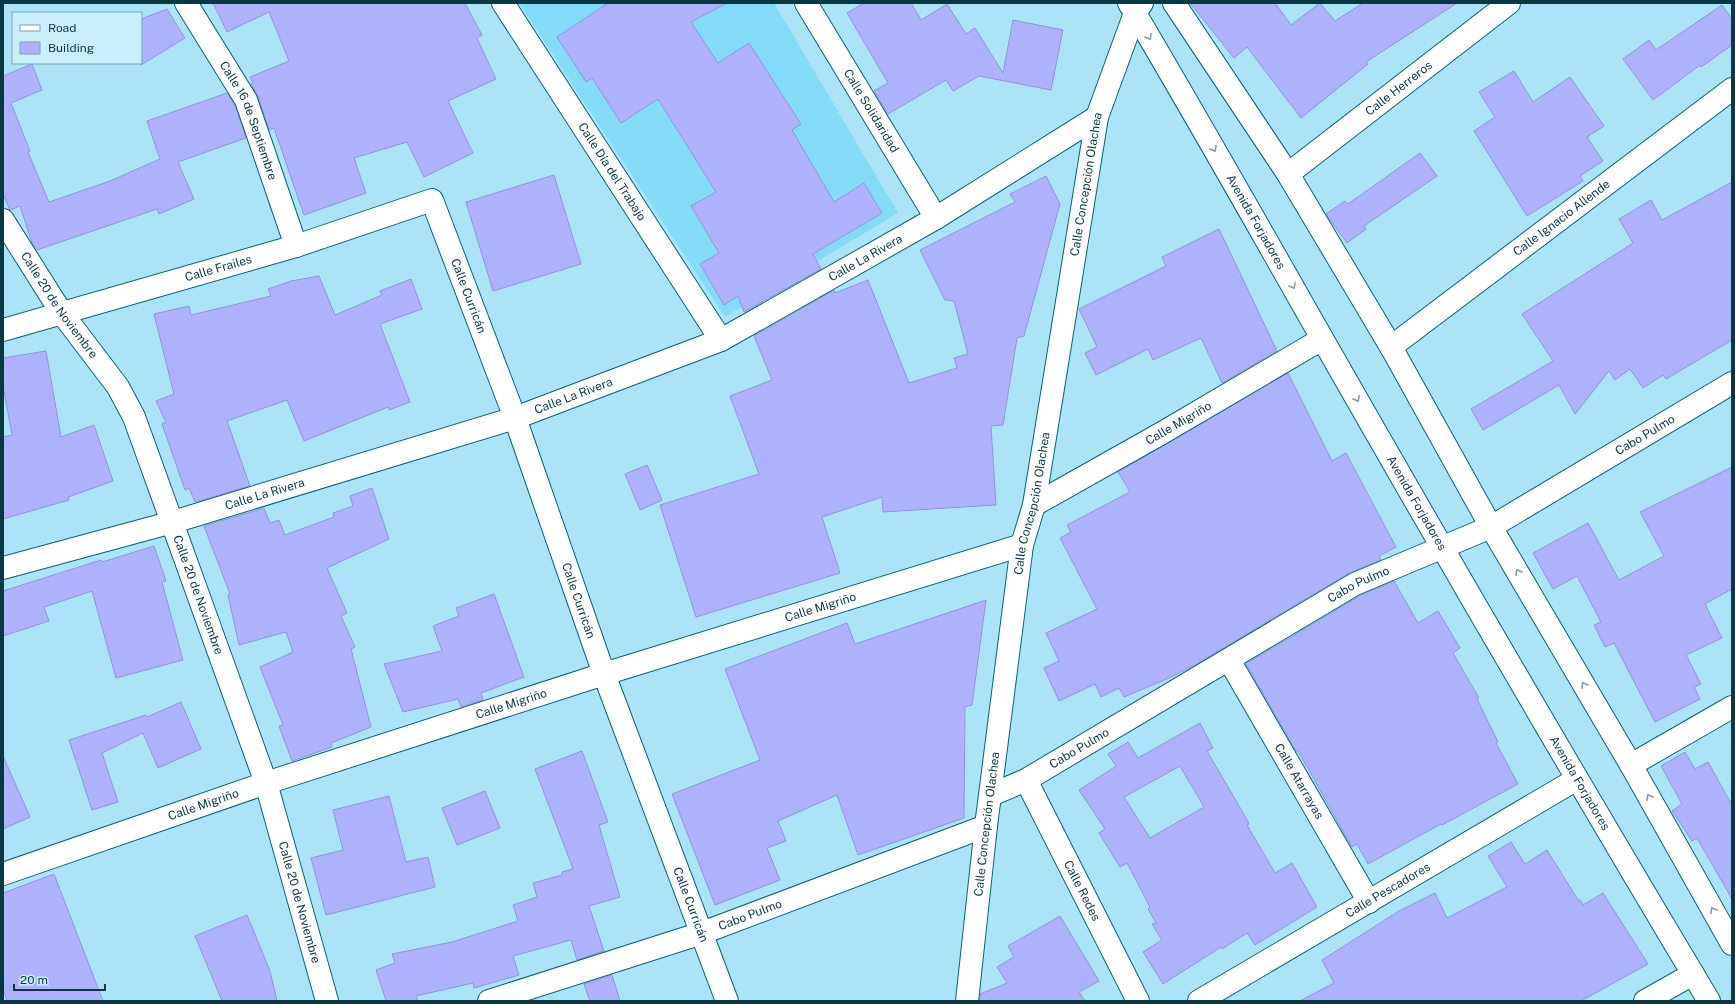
<svg xmlns="http://www.w3.org/2000/svg" width="1735" height="1004" font-family="'Public Sans',sans-serif">
  <style>
    .built { fill: #84dbf8 }
    .building { fill: #aeb1fc; stroke: #9194dd; fill-rule: evenodd }
    .lines { fill: none; stroke-linecap: round; stroke-linejoin: round }
    .minor-casing { stroke: #03647c; stroke-width: 24 }
    .major-casing { stroke: #03647c; stroke-width: 24 }
    .minor { stroke: #fff; stroke-width: 22 }
    .major { stroke: #fff; stroke-width: 22 }
    .oneway { stroke: #849ca2 }
    .labels { text-anchor: middle; stroke-width: 3; stroke-linejoin: round; paint-order: stroke }
    .street-label { font-size: 12px; fill: #093845; stroke: #c9eefb }
  </style>
  <rect width="100%" height="100%" fill="#abe4f8"/>
  <path class="built" d="M519,3H774L898,213L725,317Z"/>
  <path class="building" d="M213,3H465L482,35L477,38L496,79L448,101L473,153L424,177L407,142L354,158L366,193L304,215L274,128L269,130L258,96L251,84L253,83L250,77L289,61L269,12L227,32Z
    M608,3H727L691,22L718,63L749,43L801,124L792,130L834,202L864,183L882,213L813,254L821,269L744,312L738,296L724,305L700,264L719,253L691,206L716,192L658,99L621,123L592,78L586,82L557,37Z
    M864,3H911L921,20L947,4L966,34L975,28L1003,73L1013,20L1063,30L1051,90L979,76L953,91L946,80L888,114L874,91L888,83L847,13Z
    M1190,3H1275L1291,25L1320,3L1335,21L1363,3H1457L1366,62L1368,64L1301,118L1247,47L1234,58Z
    M1722,5L1732,19V45L1701,67L1700,65L1653,100L1623,59L1649,40L1656,50Z
    M167,9L185,38L141,65V19Z
    M32,64L42,90L11,103L30,151L28,152L49,202L110,181L160,159L147,121L227,93L235,105L246,138L178,162L194,199L159,214L157,209L37,250L32,243L20,206L10,210L3,194V76Z
    M1514,71L1533,102L1570,77L1604,126L1587,137L1603,161L1580,176L1583,181L1527,216L1474,131L1495,117L1479,92Z
    M1420,153L1437,176L1364,226L1366,229L1347,243L1326,214L1345,201L1348,204Z
    M554,175L581,264L493,291L466,202Z
    M1046,176L1060,204L1024,336L1017,338L1003,425L991,426L996,505L883,512L882,497L822,517L840,573L696,617L660,505L759,474L730,396L772,380L754,336L834,290L835,293L868,280L909,383L957,368L954,358L968,354L954,301L945,300L920,250L1015,202L1010,194Z
    M1732,182V340L1666,379L1663,375L1643,388L1630,369L1615,380L1609,371L1575,414L1559,385L1483,430L1471,409L1553,361L1522,314L1633,243L1619,219L1651,200L1662,220Z
    M1219,229L1277,351L1222,383L1201,338L1153,360L1148,349L1096,375L1085,353L1097,347L1079,309L1166,266L1162,257Z
    M319,276L335,315L382,295L380,291L411,279L422,309L380,324L410,402L389,410L388,407L304,441L287,400L227,421L250,486L195,502L189,488L185,490L162,424L166,422L156,401L174,394L154,314L189,306L191,315L271,296L268,289L291,281Z
    M46,351L61,437L94,425L113,481L68,497L69,500L3,519V437L12,435L3,386V358Z
    M1288,373L1332,461L1346,453L1396,547L1379,556L1381,560L1349,573L1195,665L1169,678L1124,697L1119,688L1101,697L1095,684L1059,701L1044,668L1059,661L1046,633L1097,609L1060,538L1071,532L1067,525L1130,492L1118,472Z
    M647,465L662,500L640,510L625,474Z
    M1732,467V589L1705,604L1722,638L1686,655L1701,684L1694,687L1700,699L1655,722L1614,643L1605,647L1594,625L1601,622L1577,576L1553,589L1533,553L1588,523L1619,580L1664,556L1640,512Z
    M372,488L389,539L327,568L347,613L341,616L355,647L351,649L371,727L331,743L332,747L292,761L279,726L283,725L260,667L293,652L286,632L239,645L228,595L230,594L204,526L264,508L270,523L279,520L285,535L334,517L333,513L353,506L350,496Z
    M154,546L166,581L162,582L183,660L116,678L92,591L44,607L49,621L3,636V591L101,560L102,562Z
    M1394,581L1418,623L1438,611L1460,648L1453,653L1479,698L1477,699L1498,742L1496,743L1518,784L1442,825L1441,824L1368,864L1357,844L1352,847L1298,751H1296L1246,664L1361,595Z
    M494,594L524,677L481,693L483,700L461,707L458,699L403,712L384,664L442,651L433,626L459,616L456,608Z
    M986,600L972,705L965,707L964,818L858,855L837,795L778,821L786,841L767,848L780,880L715,905L672,794L760,760L725,669L847,623L855,644Z
    M181,702L201,749L158,768L143,733L102,753L118,802L92,810L69,740L146,715L147,717Z
    M1200,723L1213,748L1207,751L1245,816L1249,824L1247,825L1275,873L1292,863L1317,907L1255,945L1247,933L1222,949L1221,947L1163,984L1143,952L1162,940L1152,924L1156,923L1148,909L1150,907L1127,863L1120,867L1099,833L1105,829L1079,790L1116,766L1108,754L1128,742L1138,758ZM1180,766L1204,807L1150,838L1124,797Z
    M582,751L608,822L599,825L620,897L589,906L604,951L577,960L571,940L513,956L519,975L474,988L473,983L416,996L418,1001H386L376,970L395,963L392,954L452,942L518,921L513,905L537,897L533,883L562,875V872L573,869L535,769Z
    M1685,752L1695,769L1708,762L1732,805V899L1697,838L1692,841L1672,811L1682,804L1661,766Z
    M3,756L30,817L3,829Z
    M485,791L500,828L457,845L442,808Z
    M389,796L406,862L428,857L435,887L326,915L311,858L343,850L333,810Z
    M1511,842L1525,864L1547,850L1578,900H1580L1583,905L1603,893L1648,964L1581,1001H1300L1334,983L1322,960L1399,911L1435,893L1447,918L1507,887L1488,856Z
    M54,874L103,1001H7L3,989V893Z
    M247,915L270,971L277,1001H222L195,936Z
    M1060,916L1099,981L1079,992L1085,1001H980V994L1007,983L997,967L1014,957L1008,946Z
    M612,975L620,1001H590L584,984Z"/>
  <g class="lines">
    <defs>
      <g id="minor">
        <path id="s1" d="M186,3L246,100L296,246"/>
        <path id="s2" d="M503,3L721,340"/>
        <path id="s3" d="M806,3L936,218"/>
        <path id="s4" d="M1288,174L1509,3"/>
        <path id="s5" d="M3,220L61,312L118,387L134,417L266,783L327,1001"/>
        <path id="s6" d="M3,330L296,246L432,200L515,418L604,674L727,1001"/>
        <path id="s7" d="M1391,347L1732,89"/>
        <path id="s8" d="M1034,505L1162,433L1322,339"/>
        <path id="s9" d="M3,568L173,522L515,418L721,340L936,218L1097,117"/>
        <path id="s10" d="M1229,660L1369,902"/>
        <path d="M1631,765L1732,707"/>
        <path id="s11" d="M1026,780L1138,1001"/>
        <path id="s12" d="M991,795L1026,780L1355,584L1491,527L1732,383"/>
        <path id="s13" d="M3,874L266,783L604,674L1022,545"/>
        <path id="s14" d="M489,1001L702,933L986,826"/>
        <path id="s15" d="M967,1001L986,826L1022,545L1034,505L1097,117L1135,13L1142,3"/>
        <path id="s16" d="M1199,1001L1577,779"/>
        <path d="M1645,1001L1693,974"/>
      </g>
      <g id="major">
        <path id="s17" d="M1129,3C1195,114 1259,227 1323,340C1449,561 1578,782 1709,1001"/>
        <path d="M1174,3L1288,174L1391,347L1491,527L1631,765L1732,944"/>
      </g>
    </defs>
    <use href="#minor" class="minor-casing"/>
    <use href="#major" class="major-casing"/>
    <use href="#minor" class="minor"/>
    <use href="#major" class="major"/>
  </g>
  <defs><path id="oneway-chevron" d="M-2-3.5L2.5 0L-2 3.5" fill="none" stroke-width="1.6" stroke-linecap="round" stroke-linejoin="round"/></defs>
  <g class="oneway">
    <use href="#oneway-chevron" transform="translate(1149 37) rotate(60)"/>
    <use href="#oneway-chevron" transform="translate(1214 149) rotate(60)"/>
    <use href="#oneway-chevron" transform="translate(1293 286) rotate(61)"/>
    <use href="#oneway-chevron" transform="translate(1357 399) rotate(60)"/>
    <use href="#oneway-chevron" transform="translate(1518 572) rotate(-120)"/>
    <use href="#oneway-chevron" transform="translate(1584 685) rotate(-120)"/>
    <use href="#oneway-chevron" transform="translate(1649 797) rotate(-119)"/>
    <use href="#oneway-chevron" transform="translate(1713 910) rotate(-119)"/>
  </g>
  <g class="labels">
    <g class="street-label">
      <text dy="4" stroke="none"><textPath href="#s4" startOffset="140">Calle Herreros</textPath></text>
      <text dy="4" stroke="none"><textPath href="#s3" startOffset="126">Calle Solidaridad</textPath></text>
      <text dy="4" stroke="none"><textPath href="#s1" startOffset="134">Calle 16 de Septiembre</textPath></text>
      <text dy="4" stroke="none"><textPath href="#s2" startOffset="201">Calle Día del Trabajo</textPath></text>
      <text dy="4" stroke="none"><textPath href="#s15" startOffset="826">Calle Concepción Olachea</textPath></text>
      <text dy="4" stroke="none"><textPath href="#s7" startOffset="214">Calle Ignacio Allende</textPath></text>
      <text dy="4" stroke="none"><textPath href="#s17" startOffset="253">Avenida Forjadores</textPath></text>
      <text dy="4" stroke="none"><textPath href="#s9" startOffset="920">Calle La Rivera</textPath></text>
      <text dy="4" stroke="none"><textPath href="#s6" startOffset="224">Calle Frailes</textPath></text>
      <text dy="4" stroke="none"><textPath href="#s6" startOffset="551">Calle Curricán</textPath></text>
      <text dy="4" stroke="none"><textPath href="#s5" startOffset="102">Calle 20 de Noviembre</textPath></text>
      <text dy="4" stroke="none"><textPath href="#s9" startOffset="596">Calle La Rivera</textPath></text>
      <text dy="4" stroke="none"><textPath href="#s8" startOffset="166">Calle Migriño</textPath></text>
      <text dy="4" stroke="none"><textPath href="#s12" startOffset="748">Cabo Pulmo</textPath></text>
      <text dy="4" stroke="none"><textPath href="#s9" startOffset="272">Calle La Rivera</textPath></text>
      <text dy="4" stroke="none"><textPath href="#s15" startOffset="502">Calle Concepción Olachea</textPath></text>
      <text dy="4" stroke="none"><textPath href="#s17" startOffset="577">Avenida Forjadores</textPath></text>
      <text dy="4" stroke="none"><textPath href="#s12" startOffset="424">Cabo Pulmo</textPath></text>
      <text dy="4" stroke="none"><textPath href="#s5" startOffset="426">Calle 20 de Noviembre</textPath></text>
      <text dy="4" stroke="none"><textPath href="#s6" startOffset="875">Calle Curricán</textPath></text>
      <text dy="4" stroke="none"><textPath href="#s13" startOffset="860">Calle Migriño</textPath></text>
      <text dy="4" stroke="none"><textPath href="#s13" startOffset="536">Calle Migriño</textPath></text>
      <text dy="4" stroke="none"><textPath href="#s12" startOffset="100">Cabo Pulmo</textPath></text>
      <text dy="4" stroke="none"><textPath href="#s10" startOffset="140">Calle Atarrayas</textPath></text>
      <text dy="4" stroke="none"><textPath href="#s17" startOffset="901">Avenida Forjadores</textPath></text>
      <text dy="4" stroke="none"><textPath href="#s13" startOffset="212">Calle Migriño</textPath></text>
      <text dy="4" stroke="none"><textPath href="#s15" startOffset="178">Calle Concepción Olachea</textPath></text>
      <text dy="4" stroke="none"><textPath href="#s16" startOffset="219">Calle Pescadores</textPath></text>
      <text dy="4" stroke="none"><textPath href="#s11" startOffset="124">Calle Redes</textPath></text>
      <text dy="4" stroke="none"><textPath href="#s5" startOffset="750">Calle 20 de Noviembre</textPath></text>
      <text dy="4" stroke="none"><textPath href="#s6" startOffset="1199">Calle Curricán</textPath></text>
      <text dy="4" stroke="none"><textPath href="#s14" startOffset="275">Cabo Pulmo</textPath></text>
    </g>
  </g>
  <rect width="1735" height="1004" fill="none" stroke="#093845" stroke-width="8"/>
  <rect x="12" y="12" width="130" height="52" fill="#c9eefb" stroke="#7ca5b2"/>
  <rect x="20" y="25" width="20" height="6" fill="#ffffff" stroke="#7ca5b2"/>
  <text x="48" y="32" font-size="12" fill="#093845">Road</text>
  <rect x="20" y="42" width="20" height="12" fill="#aeb1fc" stroke="#7ca5b2"/>
  <text x="48" y="52" font-size="12" fill="#093845">Building</text>
  <path d="M14 984v6h91v-6" fill="none" stroke="#093845" stroke-width="2"/>
  <text x="20" y="984" font-size="12" fill="#093845" stroke="#c9eefb" stroke-width="3" paint-order="stroke">20 m</text>
</svg>
